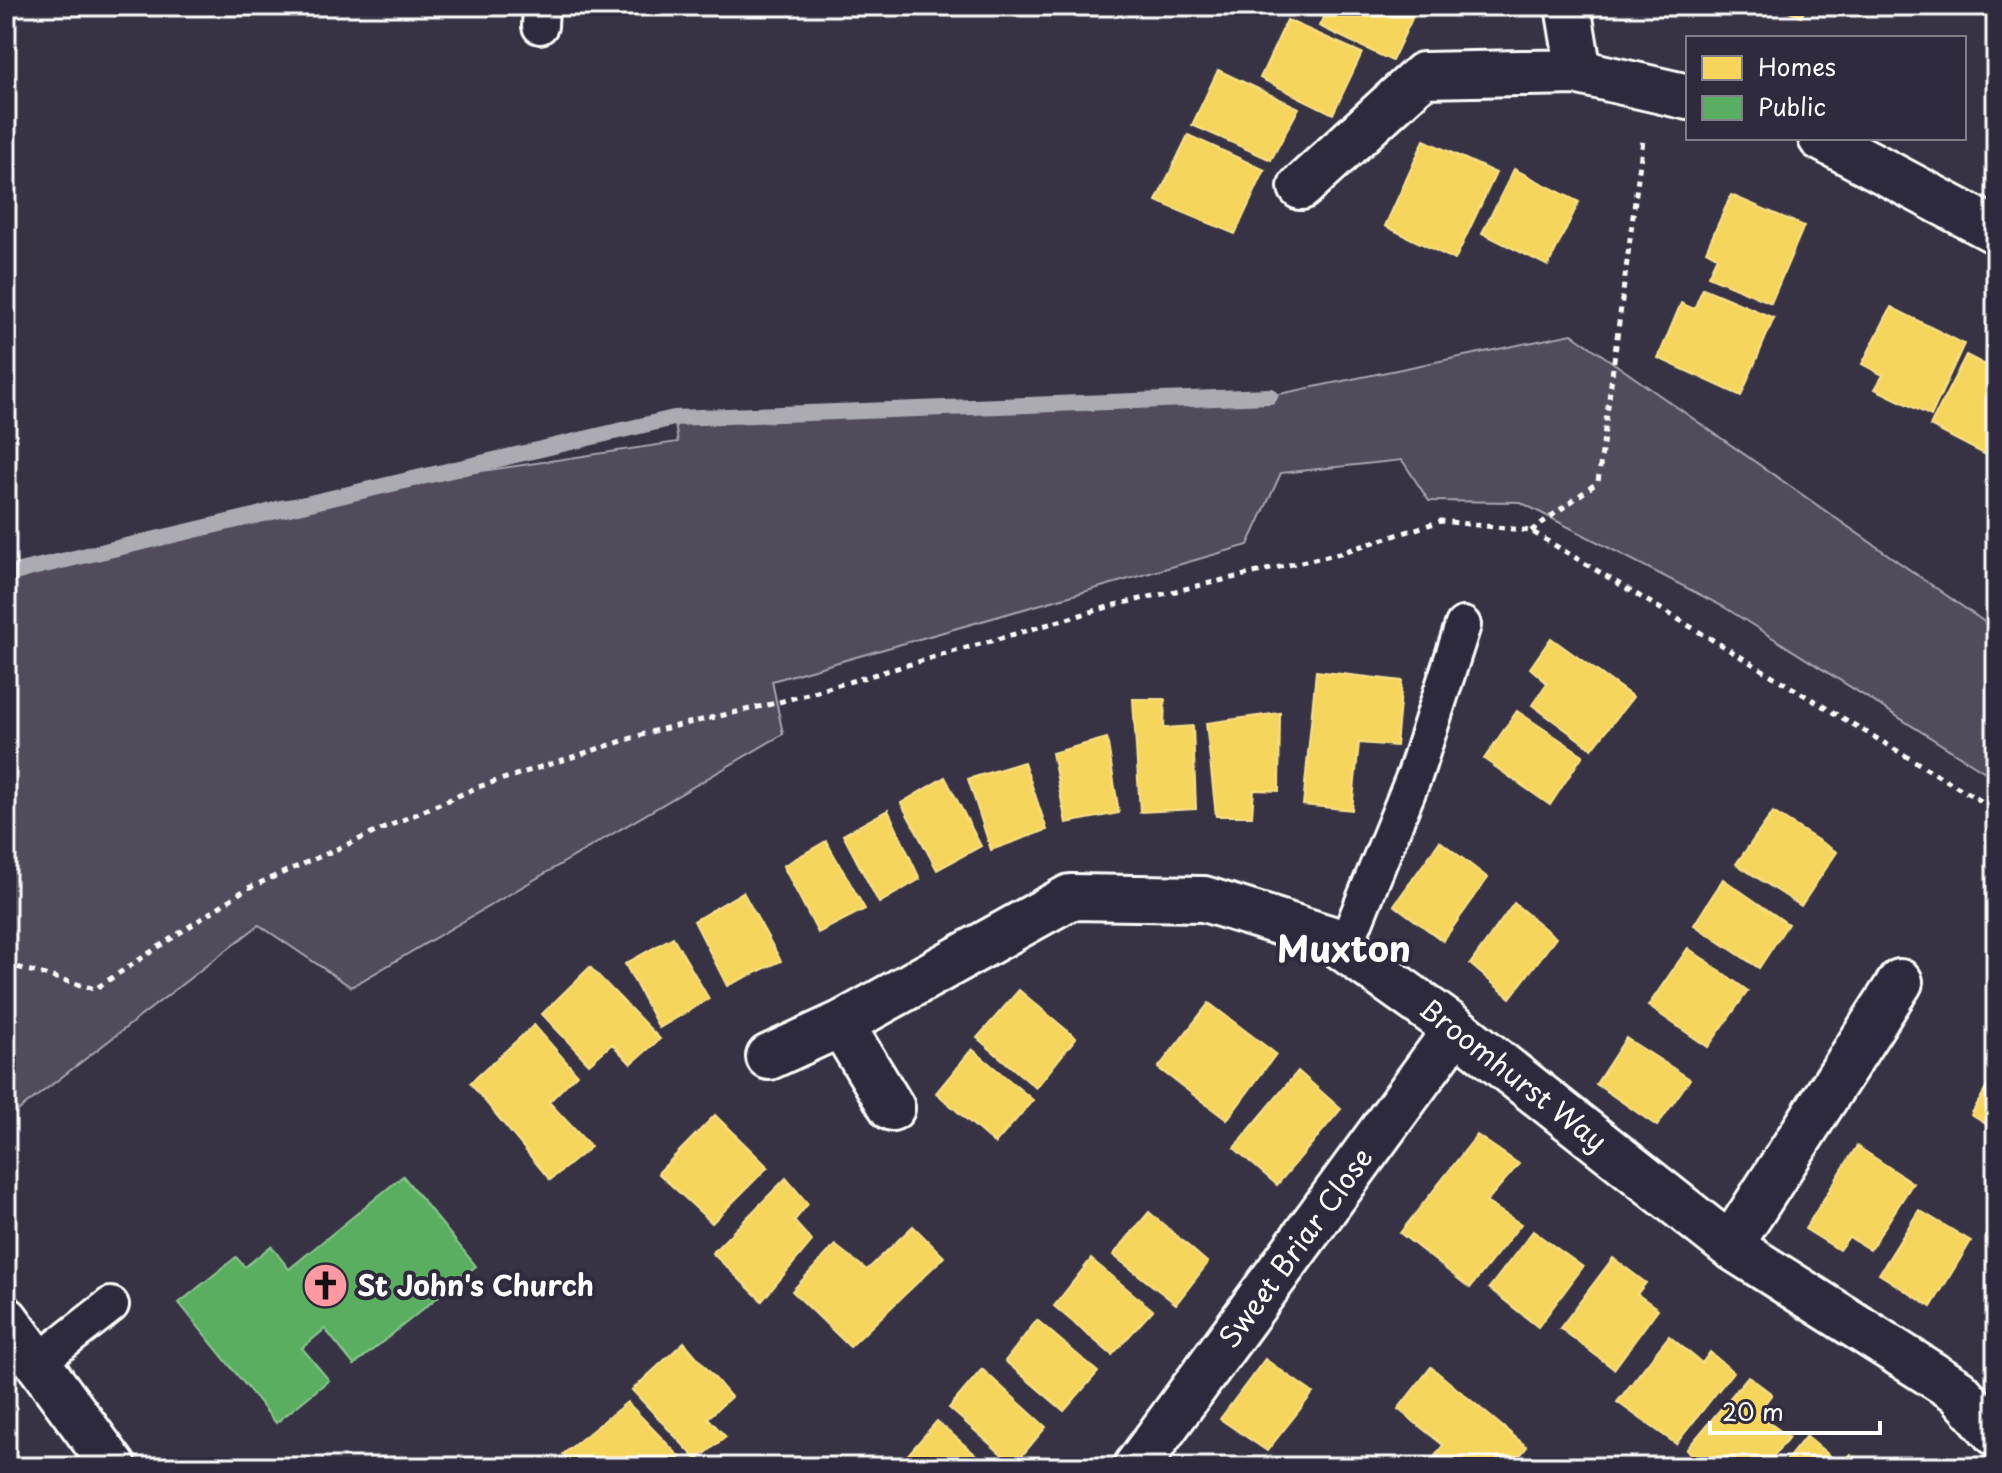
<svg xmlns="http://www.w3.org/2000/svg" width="2002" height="1473" font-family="'Playpen Sans',sans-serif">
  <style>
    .green { fill: #514c5c; stroke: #a8a6ae; stroke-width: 2 }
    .homes { fill: #f6d55c; stroke: #f9e28d; stroke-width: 2 }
    .public { fill: #5aae61; stroke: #8cc690; stroke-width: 2 }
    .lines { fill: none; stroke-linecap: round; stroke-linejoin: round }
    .stream { stroke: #adabb2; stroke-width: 16 }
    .lane-casing { stroke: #fff; stroke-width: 40 }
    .street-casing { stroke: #fff; stroke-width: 50 }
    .path { stroke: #fff; stroke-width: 5; stroke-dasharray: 6 6; stroke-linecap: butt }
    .lane { stroke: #2f2a3d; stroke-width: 34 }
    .street { stroke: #2f2a3d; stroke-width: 44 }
    .labels { text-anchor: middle; stroke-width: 8; stroke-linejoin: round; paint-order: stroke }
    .street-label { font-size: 28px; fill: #fff; stroke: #2f2a3d }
    .poi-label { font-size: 28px; font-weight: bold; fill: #fff; stroke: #2f2a3d; text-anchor: start }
    .district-label { font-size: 36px; font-weight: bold; fill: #fff; stroke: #2f2a3d }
  </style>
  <rect width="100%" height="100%" fill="#373345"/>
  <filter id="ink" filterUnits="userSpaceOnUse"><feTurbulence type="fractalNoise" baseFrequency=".0125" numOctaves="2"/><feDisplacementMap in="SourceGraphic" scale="16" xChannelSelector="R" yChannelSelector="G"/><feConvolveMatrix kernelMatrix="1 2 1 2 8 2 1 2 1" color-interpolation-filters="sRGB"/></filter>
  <g filter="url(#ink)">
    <path class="green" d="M1572,334L1996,630V779L1724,607L1520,502L1429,501L1402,460L1281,473L1248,545L772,681L783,734L351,987L259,925L6,1120V583L280,501L678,442L674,418L1270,396Z"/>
    <path class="homes" d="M1329,6H1418L1392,61L1319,26Z
      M1774,6H1807L1801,17Z
      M1287,20L1362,53L1333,114L1260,78Z
      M1218,70L1299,108L1271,160L1192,125Z
      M1188,135L1265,170L1235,234L1156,201Z
      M1424,140L1496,173L1455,260L1385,226Z
      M1514,169L1579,202L1548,266L1482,233Z
      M1731,195L1804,226L1771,303L1708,276L1717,257L1706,251Z
      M1703,288L1774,318L1741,396L1658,358L1681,303L1694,309Z
      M1891,307L1964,344L1931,416L1875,389L1883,375L1862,364Z
      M1966,355L1996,370V460L1930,426Z
      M1551,638L1633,697L1592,749L1532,705L1547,683L1530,668Z
      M1316,671L1402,681L1396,746L1359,743L1352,810L1303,805Z
      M1133,699H1165L1164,728L1193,726L1196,809L1140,812Z
      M1517,711L1583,755L1550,805L1484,759Z
      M1280,713L1279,791L1254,790L1252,816H1216L1206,723Z
      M1107,738L1119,813L1066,823L1052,753Z
      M1024,762L1047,830L991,850L968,779Z
      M945,777L981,846L937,870L901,803Z
      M888,810L920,879L879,903L843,835Z
      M1773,812L1837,852L1801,906L1736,864Z
      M826,841L865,909L818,933L783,866Z
      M1440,841L1488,878L1443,941L1394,905Z
      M1723,879L1788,924L1759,968L1694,925Z
      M743,892L781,961L727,986L694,921Z
      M1514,903L1556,938L1510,998L1470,964Z
      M673,937L709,999L659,1028L625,964Z
      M1688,948L1748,991L1708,1047L1648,1006Z
      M590,967L660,1039L631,1064L612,1044L589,1064L542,1014Z
      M1019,990L1076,1038L1036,1088L977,1038Z
      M1209,1003L1276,1054L1227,1120L1158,1068Z
      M534,1025L577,1074L549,1102L591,1147L550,1180L470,1083Z
      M1626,1038L1690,1079L1657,1126L1596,1084Z
      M972,1049L1033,1100L995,1144L936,1093Z
      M1298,1071L1341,1109L1277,1185L1234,1148Z
      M1988,1085L1996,1090V1130L1971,1115Z
      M715,1115L768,1167L712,1223L658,1173Z
      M1477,1135L1519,1164L1486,1202L1521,1224L1470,1288L1400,1233Z
      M1857,1146L1913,1183L1870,1250L1849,1237L1839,1250L1805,1229Z
      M786,1178L808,1204L794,1221L812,1241L762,1301L712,1253Z
      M1919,1210L1971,1241L1931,1307L1879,1274Z
      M1149,1212L1208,1263L1176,1304L1113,1255Z
      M913,1226L944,1257L850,1347L792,1291L835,1245L867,1270Z
      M1533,1231L1583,1267L1538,1327L1489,1288Z
      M1613,1258L1646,1283L1637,1294L1658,1309L1614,1369L1560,1328Z
      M1091,1259L1153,1310L1112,1355L1054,1306Z
      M1037,1320L1098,1372L1064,1411L1005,1361Z
      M1669,1336L1702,1363L1710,1352L1733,1372L1676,1444L1617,1402Z
      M684,1342L731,1397L708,1418L726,1437L697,1460L632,1390Z
      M1265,1359L1313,1393L1267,1451L1220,1419Z
      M1431,1367L1527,1447L1511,1467H1427L1443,1445L1398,1409Z
      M982,1369L1046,1427L1014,1465L949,1408Z
      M1748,1376L1772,1394L1757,1414L1789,1437L1765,1467H1708L1686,1450Z
      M627,1402L680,1457L668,1467H575L563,1454Z
      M937,1421L990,1467H914L904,1459Z
      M1806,1436L1840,1464L1850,1454L1866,1467H1781Z"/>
    <path class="public" d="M403,1176L476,1266L354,1365L325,1329L302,1348L329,1380L276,1423L179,1303L236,1257L245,1267L271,1246L289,1269Z"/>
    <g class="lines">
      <path class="stream" d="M6,574L674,418L1270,396"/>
      <defs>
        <path id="lane" d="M540,26L541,6
          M1344,949L1415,774L1463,625
          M38,1362L111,1305"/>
        <path id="street" d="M1568,6L1579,72
          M1821,138L1996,231
          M1301,187L1423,75L1579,72L1688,97
          M841,1024L892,1108
          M769,1057L841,1024L1070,897L1204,899L1329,938L1456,1029L1730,1246L1900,982
          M1730,1246L1958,1391L1996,1434
          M6,1319L114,1467
          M1136,1467L1456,1029"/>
      </defs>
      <use href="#lane" class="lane-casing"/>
      <use href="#street" class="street-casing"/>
      <path class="path" d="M1531,531L1598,482L1643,140
        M6,964L95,989L246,889L478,787L654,731L776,703L1115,605L1340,553L1441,521L1531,531L1996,810"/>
      <use href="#lane" class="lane"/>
      <use href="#street" class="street"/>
    </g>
  </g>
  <defs>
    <symbol id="church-disc" viewBox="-11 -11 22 22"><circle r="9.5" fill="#ff9aa2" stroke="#2f2a3d"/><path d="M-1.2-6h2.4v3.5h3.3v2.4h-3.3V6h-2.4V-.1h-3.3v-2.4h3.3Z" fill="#111"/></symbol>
  </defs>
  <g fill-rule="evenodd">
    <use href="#church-disc" x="300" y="1260" width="51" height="51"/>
  </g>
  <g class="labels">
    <g class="street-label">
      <text transform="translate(1513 1075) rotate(38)" y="10">Broomhurst Way</text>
      <text transform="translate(1296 1248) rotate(-54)" y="10">Sweet Briar Close</text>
    </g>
    <g class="poi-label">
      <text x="357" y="1296">St John's Church</text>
    </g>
    <g class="district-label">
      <text x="1344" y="962">Muxton</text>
    </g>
  </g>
  <rect width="2002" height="1473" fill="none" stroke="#2f2a3d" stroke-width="32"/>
  <rect x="16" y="16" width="1970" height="1441" fill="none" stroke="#fff" stroke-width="3" filter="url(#ink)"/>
  <rect x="1686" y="36" width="280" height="104" fill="#2f2a3d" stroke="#827f8b" stroke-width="2"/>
  <rect x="1702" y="56" width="40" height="24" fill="#f6d55c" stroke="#827f8b" stroke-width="2"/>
  <text x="1758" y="76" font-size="24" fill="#ffffff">Homes</text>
  <rect x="1702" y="96" width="40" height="24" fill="#5aae61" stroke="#827f8b" stroke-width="2"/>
  <text x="1758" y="116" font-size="24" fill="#ffffff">Public</text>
  <path d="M1710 1421v12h170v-12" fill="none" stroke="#ffffff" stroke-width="4"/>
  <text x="1722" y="1421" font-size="24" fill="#ffffff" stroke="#2f2a3d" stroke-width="6" paint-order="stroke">20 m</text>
</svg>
